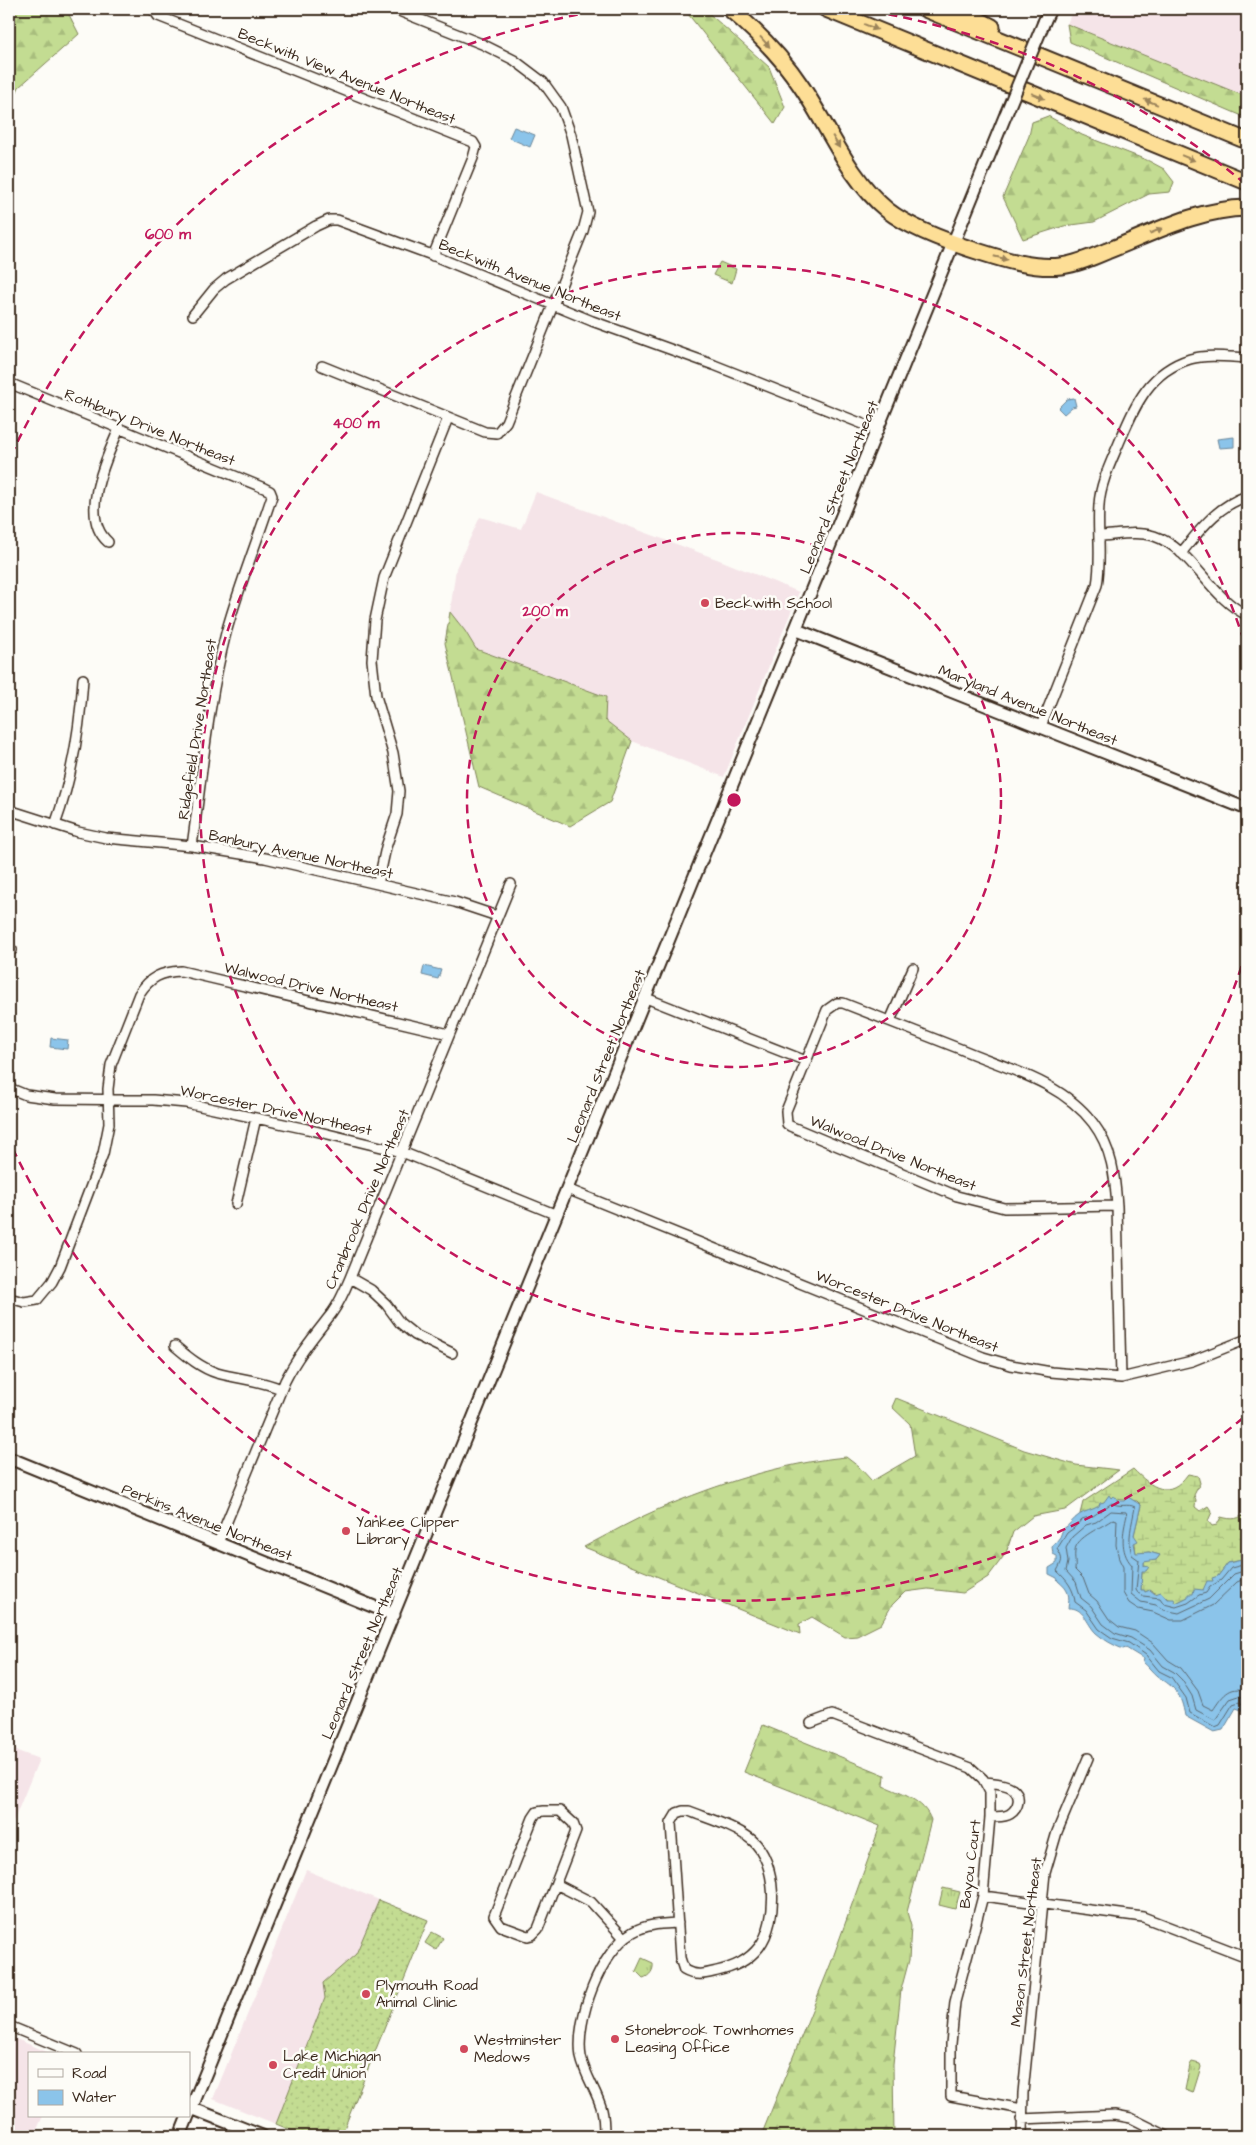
<svg xmlns="http://www.w3.org/2000/svg" width="1256" height="2145" font-family="'Architects Daughter',sans-serif">
  <style>
    .built { fill: #f5e4e8 }
    .grass { fill: url(#grass-dots); stroke: #7f8358 }
    .forest { fill: url(#forest-firs); stroke: #7f8358 }
    .wetland { fill: url(#wetland-marsh); stroke: #7f8358 }
    .park { fill: url(#park-tufts); stroke: #7f8358 }
    .garden { fill: url(#garden-furrows); stroke: #7f8358 }
    .water { fill: #8bc4ea; stroke: #6b8698 }
    .lines { fill: none; stroke-linecap: round; stroke-linejoin: round }
    .shore { stroke: #5b6870; stroke-width: 1 }
    .street-casing { stroke: #3b2a1e; stroke-width: 12 }
    .secondary-casing { stroke: #3b2a1e; stroke-width: 15 }
    .highway-casing { stroke: #3b2a1e; stroke-width: 19 }
    .street { stroke: #fdfcf7; stroke-width: 9 }
    .secondary { stroke: #fdfcf7; stroke-width: 11 }
    .highway { stroke: #fdde96; stroke-width: 15 }
    .secondary-bridge-casing { stroke: #3b2a1e; stroke-width: 15; stroke-linecap: butt }
    .secondary-bridge { stroke: #fdfcf7; stroke-width: 11 }
    .oneway { fill: #9c845a }
    .ring { fill: none; stroke: #c2185b; stroke-width: 2.5; stroke-dasharray: 9 6 }
    .poi-dot { fill: #d1495b; stroke: #fdfcf7; stroke-width: 2 }
    .labels { text-anchor: middle; stroke-width: 5; stroke-linejoin: round; paint-order: stroke }
    .street-label { font-size: 15px; fill: #3b2a1e; stroke: #fdfcf7 }
    .poi-label { font-size: 15px; fill: #3b2a1e; stroke: #fdfcf7; text-anchor: start }
    .centre { fill: #c2185b; stroke: #fdfcf7; stroke-width: 2.5 }
    .ring-label { font-size: 15px; text-anchor: middle; font-weight: bold; fill: #c2185b; stroke: #fdfcf7; stroke-width: 5; stroke-linejoin: round; paint-order: stroke }
  </style>
  <defs>
    <pattern id="grass-dots" width="8" height="8" patternUnits="userSpaceOnUse" patternTransform="scale(1.25)"><rect width="8" height="8" fill="#c3dc92"/><path d="M2 2h.1M6 6h.1" fill="none" stroke="#a8bd7d" stroke-width="1.8" stroke-linecap="round"/></pattern>
    <pattern id="forest-firs" width="22" height="20" patternUnits="userSpaceOnUse" patternTransform="scale(1.25)"><rect width="22" height="20" fill="#c3dc92"/><path d="M5 1l3.5 6h-7zM16 11l3.5 6h-7z" fill="#a8bd7d"/></pattern>
    <pattern id="wetland-marsh" width="20" height="14" patternUnits="userSpaceOnUse" patternTransform="scale(1.25)"><rect width="20" height="14" fill="#c3dc92"/><path d="M1 5h8M5 5V1M11 12h8M15 12V8" fill="none" stroke="#a8bd7d"/></pattern>
    <pattern id="park-tufts" width="24" height="20" patternUnits="userSpaceOnUse" patternTransform="scale(1.25)"><rect width="24" height="20" fill="#c3dc92"/><path d="M3 7l-1-3M5 7V3M7 7l1-3M15 17l-1-3M17 17v-4M19 17l1-3" fill="none" stroke="#a8bd7d"/></pattern>
    <pattern id="garden-furrows" width="10" height="10" patternUnits="userSpaceOnUse" patternTransform="scale(1.25)"><rect width="10" height="10" fill="#c3dc92"/><path d="M-1 1l2-2M0 10L10 0M9 11l2-2" fill="none" stroke="#a8bd7d"/></pattern>
  </defs>
  <rect width="100%" height="100%" fill="#fdfcf7"/>
  <filter id="ink" filterUnits="userSpaceOnUse"><feTurbulence type="fractalNoise" baseFrequency=".02" numOctaves="2"/><feDisplacementMap in="SourceGraphic" scale="10" xChannelSelector="R" yChannelSelector="G"/><feConvolveMatrix kernelMatrix="1 2 1 2 8 2 1 2 1" color-interpolation-filters="sRGB"/></filter>
  <g filter="url(#ink)">
    <path class="built" d="M1073,9H1247V97L1067,24Z
      M536,492L722,561L799,592L724,777L632,741L605,720V697L476,649L465,631L450,612L456,568L480,517L521,529Z
      M9,1748L39,1759L9,1832V1747Z
      M306,1870L379,1900L356,1954L343,1967L326,1990L325,1998L276,2124L213,2099Z
      M9,2036L52,2054H29V2116H43L34,2136H9Z"/>
    <path class="grass" d="M379,1900L428,1920L341,2136H305L276,2124L325,1998L323,1983L356,1954Z"/>
    <path class="forest" d="M9,9H66L79,34L19,87L9,109Z
      M684,9H704L769,67L785,107L775,124Z
      M1067,24L1247,97V118L1070,42Z
      M1048,116L1082,135L1149,161L1164,169L1174,182L1170,192L1149,194L1094,222L1064,226L1023,239L1003,197L1029,136L1032,122Z
      M450,612L465,631L476,649L606,697L605,720L632,741L610,802L570,826L479,787L445,643Z
      M896,1398L1024,1450L1076,1465L1119,1470L1065,1510L1033,1516L1013,1532L1006,1553L988,1577L963,1593L928,1589L905,1592L892,1605L881,1624L857,1636L845,1637L812,1617L799,1624L800,1634L584,1547C609,1534 633,1520 659,1509C718,1484 782,1463 846,1457L859,1467L872,1481L915,1456L910,1424L892,1407Z
      M763,1725L885,1775L884,1786C902,1794 924,1800 931,1820L907,1912L911,1926L909,1960L901,1990L893,2064L894,2136H761L831,1963L880,1826L744,1772Z"/>
    <path class="wetland" d="M1133,1469C1152,1488 1169,1500 1188,1474L1198,1476L1200,1483L1194,1495L1196,1500L1195,1507L1200,1511L1208,1506L1212,1512L1208,1521L1212,1526L1217,1525L1221,1517C1232,1520 1240,1520 1247,1511V1559L1228,1563L1218,1576L1203,1590L1176,1603C1169,1598 1160,1595 1153,1592L1152,1590L1145,1592L1141,1590L1142,1570L1148,1567L1144,1566V1561L1156,1560L1160,1555L1149,1552L1136,1554L1134,1535L1141,1505L1137,1501L1111,1499L1091,1512L1080,1514L1083,1502Z"/>
    <path class="park" d="M720,262L736,269L732,283L713,275Z
      M943,1888L960,1892L955,1909L939,1905Z
      M642,1958L653,1963C654,1970 650,1976 643,1978L636,1971Z
      M1192,2062L1200,2064L1201,2067L1193,2093L1185,2090L1190,2065Z"/>
    <path class="garden" d="M432,1932L443,1938L436,1950L425,1943Z"/>
    <path class="water" d="M514,127L535,135L530,147L509,138Z
      M1074,398L1076,406L1072,407L1064,414L1058,408L1067,399Z
      M1234,437V447L1219,448L1217,439Z
      M424,966L441,970L438,979L422,975Z
      M51,1038L68,1040L67,1049L50,1047Z
      M1109,1495L1111,1498L1113,1496L1117,1498V1501H1124L1128,1497L1141,1505L1134,1535L1138,1541L1134,1543L1136,1553L1149,1552L1160,1555L1156,1560L1144,1562V1566L1149,1567L1146,1571H1142L1141,1590H1144L1145,1592L1150,1590L1155,1594L1161,1592L1167,1599H1174L1176,1603L1188,1597V1594H1193L1194,1589L1203,1590L1207,1581H1213L1212,1578L1218,1576L1228,1563L1247,1559V1712L1236,1708L1223,1730L1214,1732L1185,1716C1181,1694 1176,1688 1157,1676C1152,1672 1148,1666 1143,1662L1144,1659L1126,1648L1123,1649C1113,1645 1104,1640 1096,1633C1086,1623 1084,1607 1068,1608C1070,1595 1069,1590 1058,1581L1057,1578L1049,1574V1568L1057,1563V1556L1053,1554L1052,1547L1060,1537L1063,1529C1070,1525 1073,1519 1079,1515C1084,1511 1093,1510 1099,1506L1100,1503L1104,1502Z"/>
    <g class="lines">
      <path class="shore" d="M1247,1564L1231,1568L1221,1580L1210,1587L1206,1593L1199,1595L1188,1603L1176,1607L1164,1604L1160,1598L1143,1596L1138,1593L1136,1590L1139,1560L1132,1555C1127,1538 1132,1525 1135,1507C1128,1503 1120,1508 1112,1503L1093,1516L1082,1519L1074,1528L1067,1533L1057,1549C1064,1560 1062,1561 1057,1571C1067,1580 1074,1589 1075,1602L1086,1610L1099,1629L1112,1638L1129,1643L1146,1655L1159,1671L1171,1677L1186,1698L1190,1713L1215,1727L1220,1725L1233,1704L1239,1702L1247,1706
        M1247,1570L1234,1574L1209,1599L1179,1613L1164,1610L1156,1605L1141,1602L1131,1594L1132,1565C1119,1551 1123,1532 1127,1515L1126,1512L1111,1511L1096,1522L1086,1525L1072,1537L1066,1548L1068,1562L1066,1571L1076,1582L1081,1598L1091,1606L1103,1624L1115,1633L1131,1638L1150,1650L1163,1666L1174,1672L1182,1680L1192,1696L1196,1710L1215,1720L1230,1699L1239,1696L1247,1699
        M1247,1578L1237,1582L1213,1605L1183,1620H1171L1153,1612L1138,1609L1129,1603L1123,1593V1567L1119,1559L1116,1545L1117,1520L1113,1519C1103,1527 1075,1537 1075,1551C1074,1557 1076,1564 1075,1570L1083,1578L1089,1594L1097,1601L1109,1619L1119,1627L1135,1631L1153,1643L1168,1660L1181,1668L1198,1691L1203,1705L1213,1710C1222,1697 1229,1684 1247,1691"/>
      <defs>
        <path id="street" d="M153,9L158,16L191,29L473,142L476,147L473,158L433,256
          M193,315L214,289L226,279L316,226L329,220H337L432,255L592,321L714,365L878,430
          M322,366L485,432L497,433L506,422L583,231L588,212L571,135L561,107L543,82L514,60L482,44L394,9
          M9,383L264,488L270,491L272,496C257,542 239,586 226,633C208,702 202,776 192,846
          M1100,536C1117,535 1137,531 1154,536C1193,549 1209,597 1247,615
          M108,542C78,516 107,457 119,429
          M1181,553C1201,529 1216,507 1247,496
          M1041,726L1097,585C1102,557 1097,532 1099,505C1100,484 1111,462 1119,443C1135,406 1148,372 1190,359C1207,354 1229,357 1247,358
          M9,810L78,832L106,838L192,846L265,858L455,902L497,916
          M55,825C72,778 80,729 83,679
          M378,884L386,847L397,814L399,791L393,753L376,696L372,660L375,620L384,578L448,418
          M9,949L12,950
          M646,998L806,1061
          M890,1021L913,968
          M9,1088L26,1095L55,1099L153,1100L186,1103L307,1129L402,1152L557,1215
          M567,1189L983,1357L1011,1365L1051,1372L1121,1378L1192,1361L1247,1339
          M236,1204L256,1118
          M1117,1206L1004,1208L957,1196L790,1126L787,1124L786,1111L827,1010L837,1003H843C883,1019 923,1034 963,1050C1008,1069 1062,1082 1093,1123C1112,1148 1115,1176 1117,1206L1121,1378
          M350,1278L371,1290L386,1304L400,1323L415,1335L452,1353
          M9,1298L24,1302L37,1300L52,1282L60,1267L103,1154L109,1124L108,1089L111,1065L139,994C150,977 161,972 181,971L449,1034
          M175,1346C188,1357 201,1368 217,1373C239,1379 260,1380 281,1389
          M218,1543L285,1381C298,1355 315,1335 332,1313C340,1302 345,1290 350,1278L511,884
          M811,1723L832,1715L971,1768L983,1779L990,1792V1817L983,1896L955,2002L951,2044V2096L1022,2109
          M985,1782C993,1783 1004,1783 1012,1788C1022,1795 1019,1808 1010,1814C1004,1818 996,1816 990,1817
          M544,1811H560L573,1823L576,1831L538,1929L532,1935L528,1936L501,1926L494,1916L533,1818L537,1812Z
          M683,1811H689C709,1819 735,1826 752,1840C777,1861 779,1921 759,1947C748,1961 734,1967 717,1971C705,1974 696,1977 684,1970L680,1958L671,1823L677,1813Z
          M556,1884L591,1902L624,1938
          M983,1896L1143,1917L1247,1957
          M9,2026L77,2054
          M1021,2119L1115,2115L1131,2118L1167,2136
          M604,2136C604,2128 604,2118 602,2110C597,2091 585,2076 581,2057C575,2020 600,1951 633,1932C647,1924 662,1924 678,1923
          M1022,2136L1023,2093L1045,1873L1057,1832L1088,1758"/>
        <path id="secondary" d="M1044,22L1050,9
          M797,630L1247,809
          M9,1458L394,1615
          M191,2108L262,2136
          M189,2114L1006,114
          M180,2136L188,2116"/>
        <path id="highway" d="M730,9C756,31 782,57 801,86C829,127 848,178 887,210C911,229 951,243 980,252C1005,260 1034,269 1061,266C1077,264 1093,257 1107,251C1153,233 1197,209 1247,208
          M826,9L1247,182
          M925,9L1247,141
          M958,9L992,27"/>
      </defs>
      <use href="#street" class="street-casing"/>
      <use href="#secondary" class="secondary-casing"/>
      <use href="#highway" class="highway-casing"/>
      <use href="#street" class="street"/>
      <use href="#secondary" class="secondary"/>
      <use href="#highway" class="highway"/>
      <defs>
        <path id="secondary-bridge" d="M1006,114L1044,22"/>
      </defs>
      <use href="#secondary-bridge" class="secondary-bridge-casing"/>
      <use href="#secondary-bridge" class="secondary-bridge"/>
    </g>
    <defs><path id="oneway-solid" d="M-6-.8H1V-3.2L6.5 0L1 3.2V.8H-6Z" transform="scale(1.25)"/></defs>
    <g class="oneway">
      <use href="#oneway-solid" transform="translate(871 27) rotate(22)"/>
      <use href="#oneway-solid" transform="translate(765 42) rotate(48)"/>
      <use href="#oneway-solid" transform="translate(1038 96) rotate(22)"/>
      <use href="#oneway-solid" transform="translate(1151 102) rotate(-158)"/>
      <use href="#oneway-solid" transform="translate(836 142) rotate(60)"/>
      <use href="#oneway-solid" transform="translate(1188 158) rotate(22)"/>
      <use href="#oneway-solid" transform="translate(1156 231) rotate(-23)"/>
      <use href="#oneway-solid" transform="translate(1001 258) rotate(14)"/>
    </g>
  </g>
  <g class="ring">
    <circle cx="734" cy="800" r="267"/>
    <path d="M1246 952A534 534 0 1 1 1246 648"/>
    <path d="M1243 1418A801 801 0 0 1 11 1145M11 455A801 801 0 0 1 609 9M859 9A801 801 0 0 1 1243 182"/>
  </g>
  <g class="poi-dot">
    <circle cx="705" cy="603" r="5"/>
    <circle cx="346" cy="1531" r="5"/>
    <circle cx="366" cy="1994" r="5"/>
    <circle cx="615" cy="2039" r="5"/>
    <circle cx="464" cy="2049" r="5"/>
    <circle cx="273" cy="2065" r="5"/>
  </g>
  <g class="labels">
    <g class="street-label">
      <text transform="translate(347 76) rotate(22)" y="5">Beckwith View Avenue Northeast</text>
      <text transform="translate(530 280) rotate(22)" y="5">Beckwith Avenue Northeast</text>
      <text transform="translate(150 427) rotate(22)" y="5">Rothbury Drive Northeast</text>
      <text transform="translate(839 487) rotate(-68)" y="5">Leonard Street Northeast</text>
      <text transform="translate(1028 705) rotate(22)" y="5">Maryland Avenue Northeast</text>
      <text transform="translate(197 729) rotate(-81)" y="5">Ridgefield Drive Northeast</text>
      <text transform="translate(301 854) rotate(12)" y="5">Banbury Avenue Northeast</text>
      <text transform="translate(311 987) rotate(13)" y="5">Walwood Drive Northeast</text>
      <text transform="translate(606 1056) rotate(-68)" y="5">Leonard Street Northeast</text>
      <text transform="translate(276 1110) rotate(12)" y="5">Worcester Drive Northeast</text>
      <text transform="translate(893 1153) rotate(22)" y="5">Walwood Drive Northeast</text>
      <text transform="translate(367 1199) rotate(-67)" y="5">Cranbrook Drive Northeast</text>
      <text transform="translate(907 1311) rotate(22)" y="5">Worcester Drive Northeast</text>
      <text transform="translate(207 1522) rotate(22)" y="5">Perkins Avenue Northeast</text>
      <text transform="translate(362 1653) rotate(-67)" y="5">Leonard Street Northeast</text>
      <text transform="translate(970 1864) rotate(-83)" y="5">Bayou Court</text>
      <text transform="translate(1026 1942) rotate(-83)" y="5">Mason Street Northeast</text>
    </g>
    <g class="poi-label">
      <text x="715" y="608">Beckwith School</text>
      <text x="356" y="1527">Yankee Clipper<tspan x="356" dy="17">Library</tspan></text>
      <text x="376" y="1990">Plymouth Road<tspan x="376" dy="17">Animal Clinic</tspan></text>
      <text x="625" y="2035">Stonebrook Townhomes<tspan x="625" dy="17">Leasing Office</tspan></text>
      <text x="474" y="2045">Westminster<tspan x="474" dy="17">Medows</tspan></text>
      <text x="283" y="2061">Lake Michigan<tspan x="283" dy="17">Credit Union</tspan></text>
    </g>
  </g>
  <circle cx="734" cy="800" r="8" class="centre"/>
  <g class="ring-label">
    <text x="168" y="239">600 m</text>
    <text x="356" y="428">400 m</text>
    <text x="545" y="616">200 m</text>
  </g>
  <rect width="1256" height="2145" fill="none" stroke="#fdfcf7" stroke-width="30"/>
  <rect x="15" y="15" width="1226" height="2115" fill="none" stroke="#3b2a1e" stroke-width="2" filter="url(#ink)"/>
  <rect x="28" y="2052" width="162" height="65" fill="#fdfcf7" stroke="#afa8a0"/>
  <rect x="38" y="2069" width="25" height="8" fill="#fdfcf7" stroke="#afa8a0"/>
  <text x="72" y="2078" font-size="15" fill="#3b2a1e">Road</text>
  <rect x="38" y="2090" width="25" height="15" fill="#8bc4ea" stroke="#afa8a0"/>
  <text x="72" y="2102" font-size="15" fill="#3b2a1e">Water</text>
</svg>
